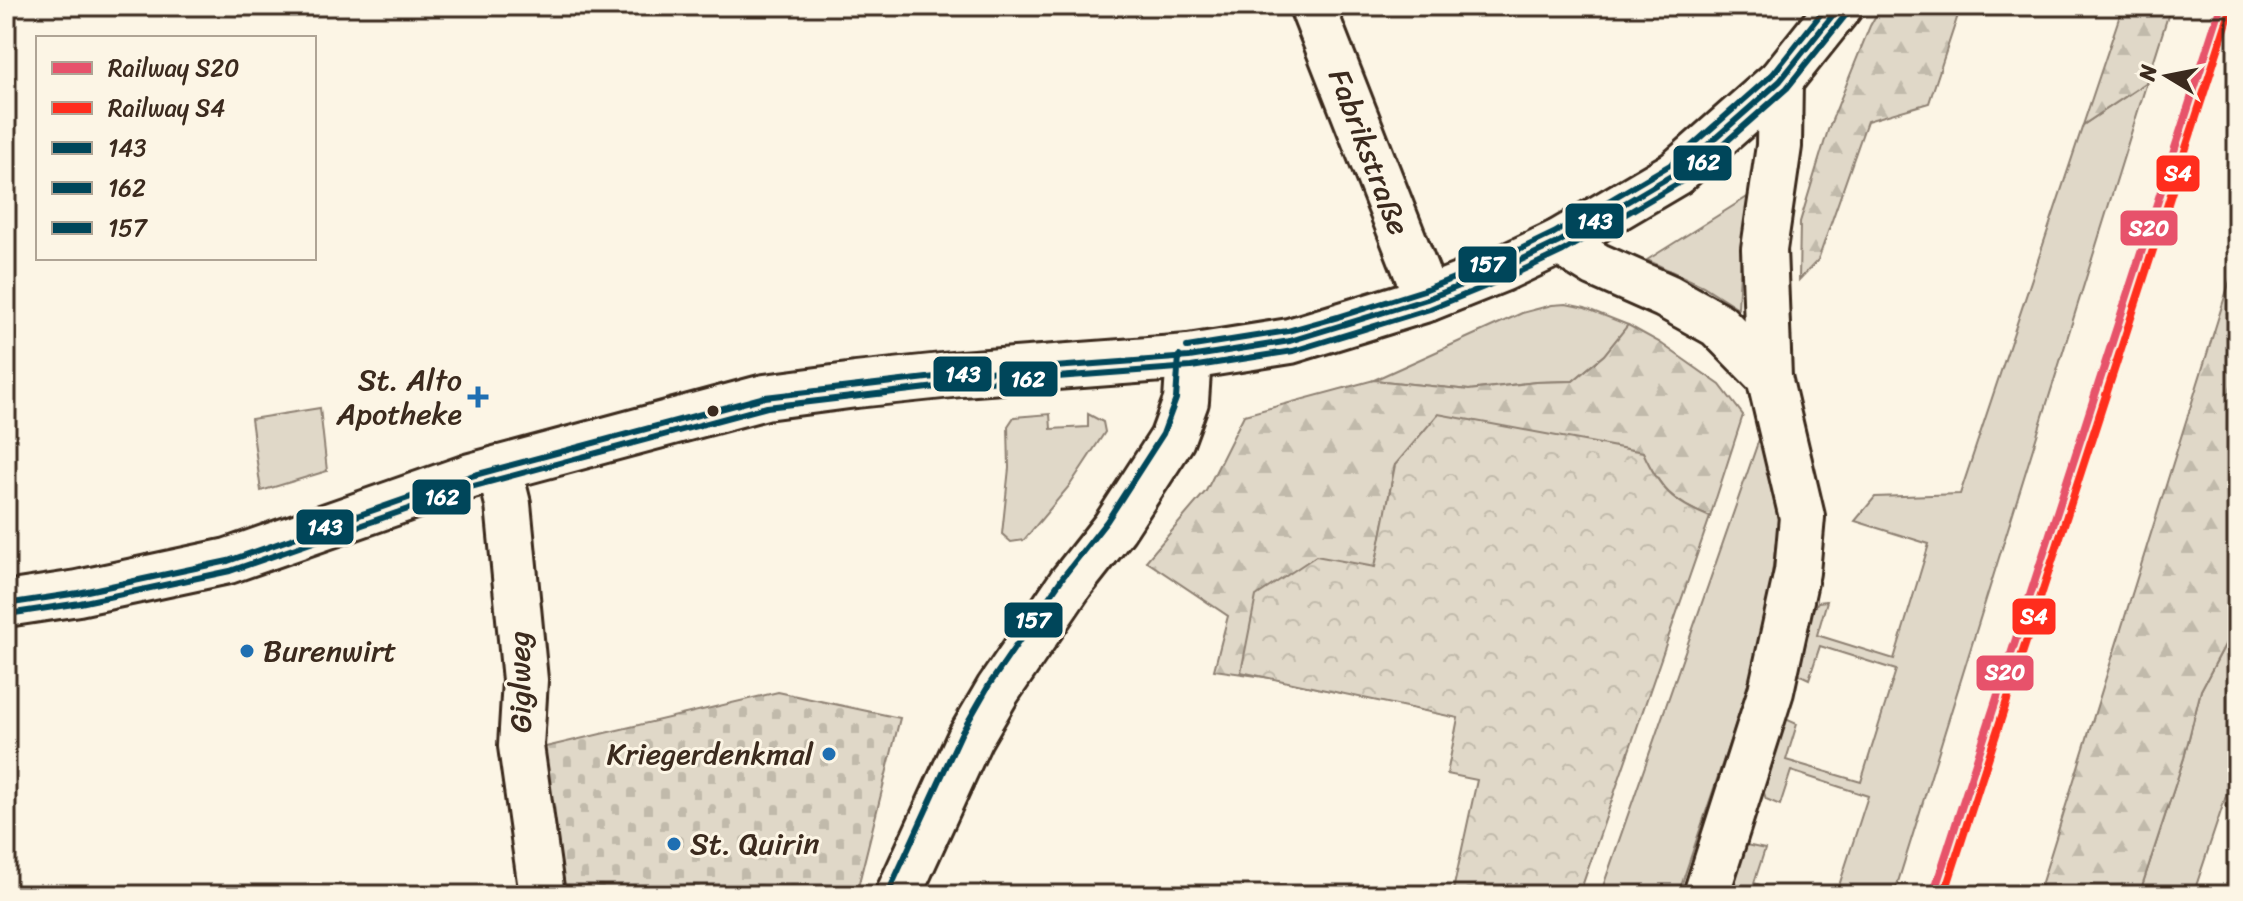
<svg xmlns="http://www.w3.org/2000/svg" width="2243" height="901" font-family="Sriracha,sans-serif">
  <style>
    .grass { fill: #e0d8c8; stroke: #8e8173; stroke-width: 2 }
    .forest { fill: url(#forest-firs); stroke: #8e8173; stroke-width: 2 }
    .cemetery { fill: url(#cemetery-stones); stroke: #8e8173; stroke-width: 2 }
    .park { fill: url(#park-crowns); stroke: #8e8173; stroke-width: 2 }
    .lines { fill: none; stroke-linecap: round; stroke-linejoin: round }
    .minor-casing { stroke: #3b2a1e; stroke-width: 50 }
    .major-casing { stroke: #3b2a1e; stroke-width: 50 }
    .minor { stroke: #fcf5e5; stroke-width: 44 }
    .major { stroke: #fcf5e5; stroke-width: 44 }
    .bus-1-casing { stroke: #fcf5e5; stroke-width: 12 }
    .bus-2-casing { stroke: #fcf5e5; stroke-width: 12 }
    .bus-3-casing { stroke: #fcf5e5; stroke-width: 12 }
    .bus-1 { stroke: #00465a; stroke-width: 6 }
    .bus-2 { stroke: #00465a; stroke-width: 6 }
    .bus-3 { stroke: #00465a; stroke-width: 6 }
    .rail-1-casing { stroke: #fcf5e5; stroke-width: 14 }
    .rail-2-casing { stroke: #fcf5e5; stroke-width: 14 }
    .rail-1 { stroke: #e7526b; stroke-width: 8 }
    .rail-2 { stroke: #ff2d1d; stroke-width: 8 }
    .poi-dot { fill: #1f6fb2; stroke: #fcf5e5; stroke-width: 3 }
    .bus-dot { fill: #3b2a1e; stroke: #fcf5e5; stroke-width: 3 }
    .labels { text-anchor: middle; stroke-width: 6; stroke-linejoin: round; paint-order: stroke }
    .street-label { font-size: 30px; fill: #3b2a1e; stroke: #fcf5e5 }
    .poi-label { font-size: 30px; fill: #3b2a1e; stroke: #fcf5e5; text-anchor: end }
    .line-badge { stroke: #fcf5e5; stroke-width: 3 }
    .badge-label { font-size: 22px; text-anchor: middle; font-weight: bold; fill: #fff }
  </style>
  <defs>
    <pattern id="forest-firs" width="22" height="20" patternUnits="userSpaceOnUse" patternTransform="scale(2)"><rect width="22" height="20" fill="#e0d8c8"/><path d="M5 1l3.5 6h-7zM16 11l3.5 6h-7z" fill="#c1baab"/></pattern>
    <pattern id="cemetery-stones" width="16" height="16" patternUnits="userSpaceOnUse" patternTransform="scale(2)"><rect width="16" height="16" fill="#e0d8c8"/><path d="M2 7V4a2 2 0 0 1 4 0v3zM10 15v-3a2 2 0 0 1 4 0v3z" fill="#c1baab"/></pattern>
    <pattern id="park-crowns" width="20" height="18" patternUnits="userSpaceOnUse" patternTransform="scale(2)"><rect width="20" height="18" fill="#e0d8c8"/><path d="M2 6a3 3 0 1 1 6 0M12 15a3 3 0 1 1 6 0" fill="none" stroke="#c1baab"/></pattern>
  </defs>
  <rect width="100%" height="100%" fill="#fcf5e5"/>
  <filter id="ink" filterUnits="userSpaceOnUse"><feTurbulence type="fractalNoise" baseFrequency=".0125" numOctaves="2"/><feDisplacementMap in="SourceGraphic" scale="16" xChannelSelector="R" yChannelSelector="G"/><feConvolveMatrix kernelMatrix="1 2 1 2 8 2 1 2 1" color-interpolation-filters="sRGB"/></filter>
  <g filter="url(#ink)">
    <path class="grass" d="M2147,82L1894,895H1836L1868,796L1791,771L1780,805L1766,799L1763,790L1786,719L1797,724L1786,760L1861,782L1896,670L1820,646L1809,679L1796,673L1808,617L1818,602L1827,601L1817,635L1894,659L1929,544L1855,521L1875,497L1960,494L2083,125Z
      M1749,196L1741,254L1738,308L1703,286L1647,260Z
      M1566,304L1585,308L1628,325L1604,355L1573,381L1536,382L1469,390L1374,380L1522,313L1552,305Z
      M320,408L327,471L261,491L251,419Z
      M1050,414L1051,429L1088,427V414L1103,422L1105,432L1070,485L1024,540L1011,542L1002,534L1009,468L1008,426L1014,417Z
      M1764,425L1782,500L1762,646L1678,895H1600Z
      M2235,637L2237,638V773L2234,772L2193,895H2139L2184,758L2201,690L2228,639Z
      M1746,845L1765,849L1754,883L1791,895H1731Z"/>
    <path class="forest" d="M1881,6H1961L1929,103L1867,121L1818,260L1799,280L1800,222L1828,130L1870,26Z
      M2123,6H2171L2147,82L2083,125Z
      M2237,258V611L2228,639L2201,690L2184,758L2139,895H2038Z
      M1628,325L1659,342L1720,385L1743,415L1710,517C1672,502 1660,488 1642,452L1395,465L1375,568L1341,693L1271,678L1214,670L1228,616L1146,561L1206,491L1244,415L1374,380L1469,390L1536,382L1573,381L1604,355Z"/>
    <path class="cemetery" d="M778,692L900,718L856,895H555L537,749Z"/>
    <path class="park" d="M1438,414L1643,452C1660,489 1672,502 1710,517L1579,895H1452L1477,780L1447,774L1458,718L1241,672L1256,596L1316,556L1375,567L1395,465Z"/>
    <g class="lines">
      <defs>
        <path id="minor" d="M1312,6L1427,299
          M1559,242L1596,265L1666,296L1718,325L1769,377
          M499,468L508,504L525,680L521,746L542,895
          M898,895L970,738L998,690L1071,583L1115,527L1172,439L1186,401L1189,357
          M1706,895L1771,691L1797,572L1802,517L1769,377L1764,249L1779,146L1780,81"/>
        <path id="major" d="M6,604L78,593L228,561L471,476L765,397L856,385L961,374L1189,357L1290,341L1427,299L1502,269L1559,242L1676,173L1780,81L1840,6"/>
      </defs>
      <use href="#minor" class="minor-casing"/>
      <use href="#major" class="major-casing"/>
      <use href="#minor" class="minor"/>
      <use href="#major" class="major"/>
      <defs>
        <path id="bus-1" d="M6,604L78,593L228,561L471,476L765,397L961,374L1189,357L1290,341L1427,299L1502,269L1559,242L1676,173L1780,81L1840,6"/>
        <path id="bus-2" d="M8,614L80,603L230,571L474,486L767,407L962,384L1191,367L1293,351L1430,309L1506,278L1563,251L1682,181L1787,88L1848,12"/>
        <path id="bus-3" d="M1187,347L1288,331L1338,317L1424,290L1498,260L1554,233L1670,165L1773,74L1827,6
          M889,891L961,734L989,685L1063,577L1107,521L1163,434L1176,399L1179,356"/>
      </defs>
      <use href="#bus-1" class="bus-1-casing"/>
      <use href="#bus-2" class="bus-2-casing"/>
      <use href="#bus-3" class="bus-3-casing"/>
      <use href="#bus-1" class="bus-1"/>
      <use href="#bus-2" class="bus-2"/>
      <use href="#bus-3" class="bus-3"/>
      <defs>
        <path id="rail-1" d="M1933,895L2221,6"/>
        <path id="rail-2" d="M1944,895L2231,9"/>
      </defs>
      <use href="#rail-1" class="rail-1-casing"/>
      <use href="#rail-2" class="rail-2-casing"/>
      <use href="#rail-1" class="rail-1"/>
      <use href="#rail-2" class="rail-2"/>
    </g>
  </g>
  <g class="poi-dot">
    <path d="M474 385h8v8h8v8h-8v8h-8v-8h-8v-8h8z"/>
    <circle cx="247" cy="651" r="8"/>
    <circle cx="829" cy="754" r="8"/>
    <circle cx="674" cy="844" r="8"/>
  </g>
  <circle class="bus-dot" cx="713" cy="411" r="7"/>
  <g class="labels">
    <g class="street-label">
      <text transform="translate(1369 152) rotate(69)" y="10">Fabrikstraße</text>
      <text transform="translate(520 682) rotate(-91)" y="10">Giglweg</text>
    </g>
    <g class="poi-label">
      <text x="462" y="390">St. Alto<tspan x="462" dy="34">Apotheke</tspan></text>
      <text x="263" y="661" text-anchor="start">Burenwirt</text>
      <text x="813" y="764">Kriegerdenkmal</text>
      <text x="690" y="854" text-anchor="start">St. Quirin</text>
    </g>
  </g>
  <g class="line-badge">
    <rect x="1672" y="144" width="61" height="38" rx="8" fill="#00465a"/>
    <rect x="2155" y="154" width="46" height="39" rx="8" fill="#ff2d1d"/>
    <rect x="1564" y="202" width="61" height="38" rx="8" fill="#00465a"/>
    <rect x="2119" y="209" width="60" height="38" rx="8" fill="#e7526b"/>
    <rect x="1457" y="245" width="61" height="39" rx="8" fill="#00465a"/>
    <rect x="932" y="355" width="61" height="38" rx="8" fill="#00465a"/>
    <rect x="998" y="360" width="61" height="38" rx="8" fill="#00465a"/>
    <rect x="411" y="478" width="61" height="38" rx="8" fill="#00465a"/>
    <rect x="295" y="508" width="60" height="38" rx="8" fill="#00465a"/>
    <rect x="2011" y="597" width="46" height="39" rx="8" fill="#ff2d1d"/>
    <rect x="1003" y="601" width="61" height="38" rx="8" fill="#00465a"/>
    <rect x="1975" y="654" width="60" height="38" rx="8" fill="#e7526b"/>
  </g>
  <g class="badge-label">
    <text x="1703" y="170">162</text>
    <text x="2178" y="181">S4</text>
    <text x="1595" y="229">143</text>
    <text x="2149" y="236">S20</text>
    <text x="1487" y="272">157</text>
    <text x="963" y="382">143</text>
    <text x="1028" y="387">162</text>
    <text x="442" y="505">162</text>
    <text x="325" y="535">143</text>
    <text x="2034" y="624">S4</text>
    <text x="1033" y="628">157</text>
    <text x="2005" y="680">S20</text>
  </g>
  <rect width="2243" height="901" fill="none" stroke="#fcf5e5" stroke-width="32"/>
  <rect x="16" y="16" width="2211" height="869" fill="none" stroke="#3b2a1e" stroke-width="3" filter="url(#ink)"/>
  <rect x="36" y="36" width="280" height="224" fill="#fcf5e5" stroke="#afa495" stroke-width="2"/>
  <rect x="52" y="62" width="40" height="12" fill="#e7526b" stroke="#afa495" stroke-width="2"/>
  <text x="108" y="76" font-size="24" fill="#3b2a1e">Railway S20</text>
  <rect x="52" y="102" width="40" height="12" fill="#ff2d1d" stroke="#afa495" stroke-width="2"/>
  <text x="108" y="116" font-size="24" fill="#3b2a1e">Railway S4</text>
  <rect x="52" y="142" width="40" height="12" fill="#00465a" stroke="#afa495" stroke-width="2"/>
  <text x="108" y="156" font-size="24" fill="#3b2a1e">143</text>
  <rect x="52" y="182" width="40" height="12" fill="#00465a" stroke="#afa495" stroke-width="2"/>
  <text x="108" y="196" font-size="24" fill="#3b2a1e">162</text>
  <rect x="52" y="222" width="40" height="12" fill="#00465a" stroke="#afa495" stroke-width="2"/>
  <text x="108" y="236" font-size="24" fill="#3b2a1e">157</text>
  <g transform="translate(2167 76) rotate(280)" stroke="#fcf5e5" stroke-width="6" paint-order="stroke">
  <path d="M0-6L14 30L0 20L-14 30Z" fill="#3b2a1e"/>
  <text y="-12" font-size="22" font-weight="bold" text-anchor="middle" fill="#3b2a1e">N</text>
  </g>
</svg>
